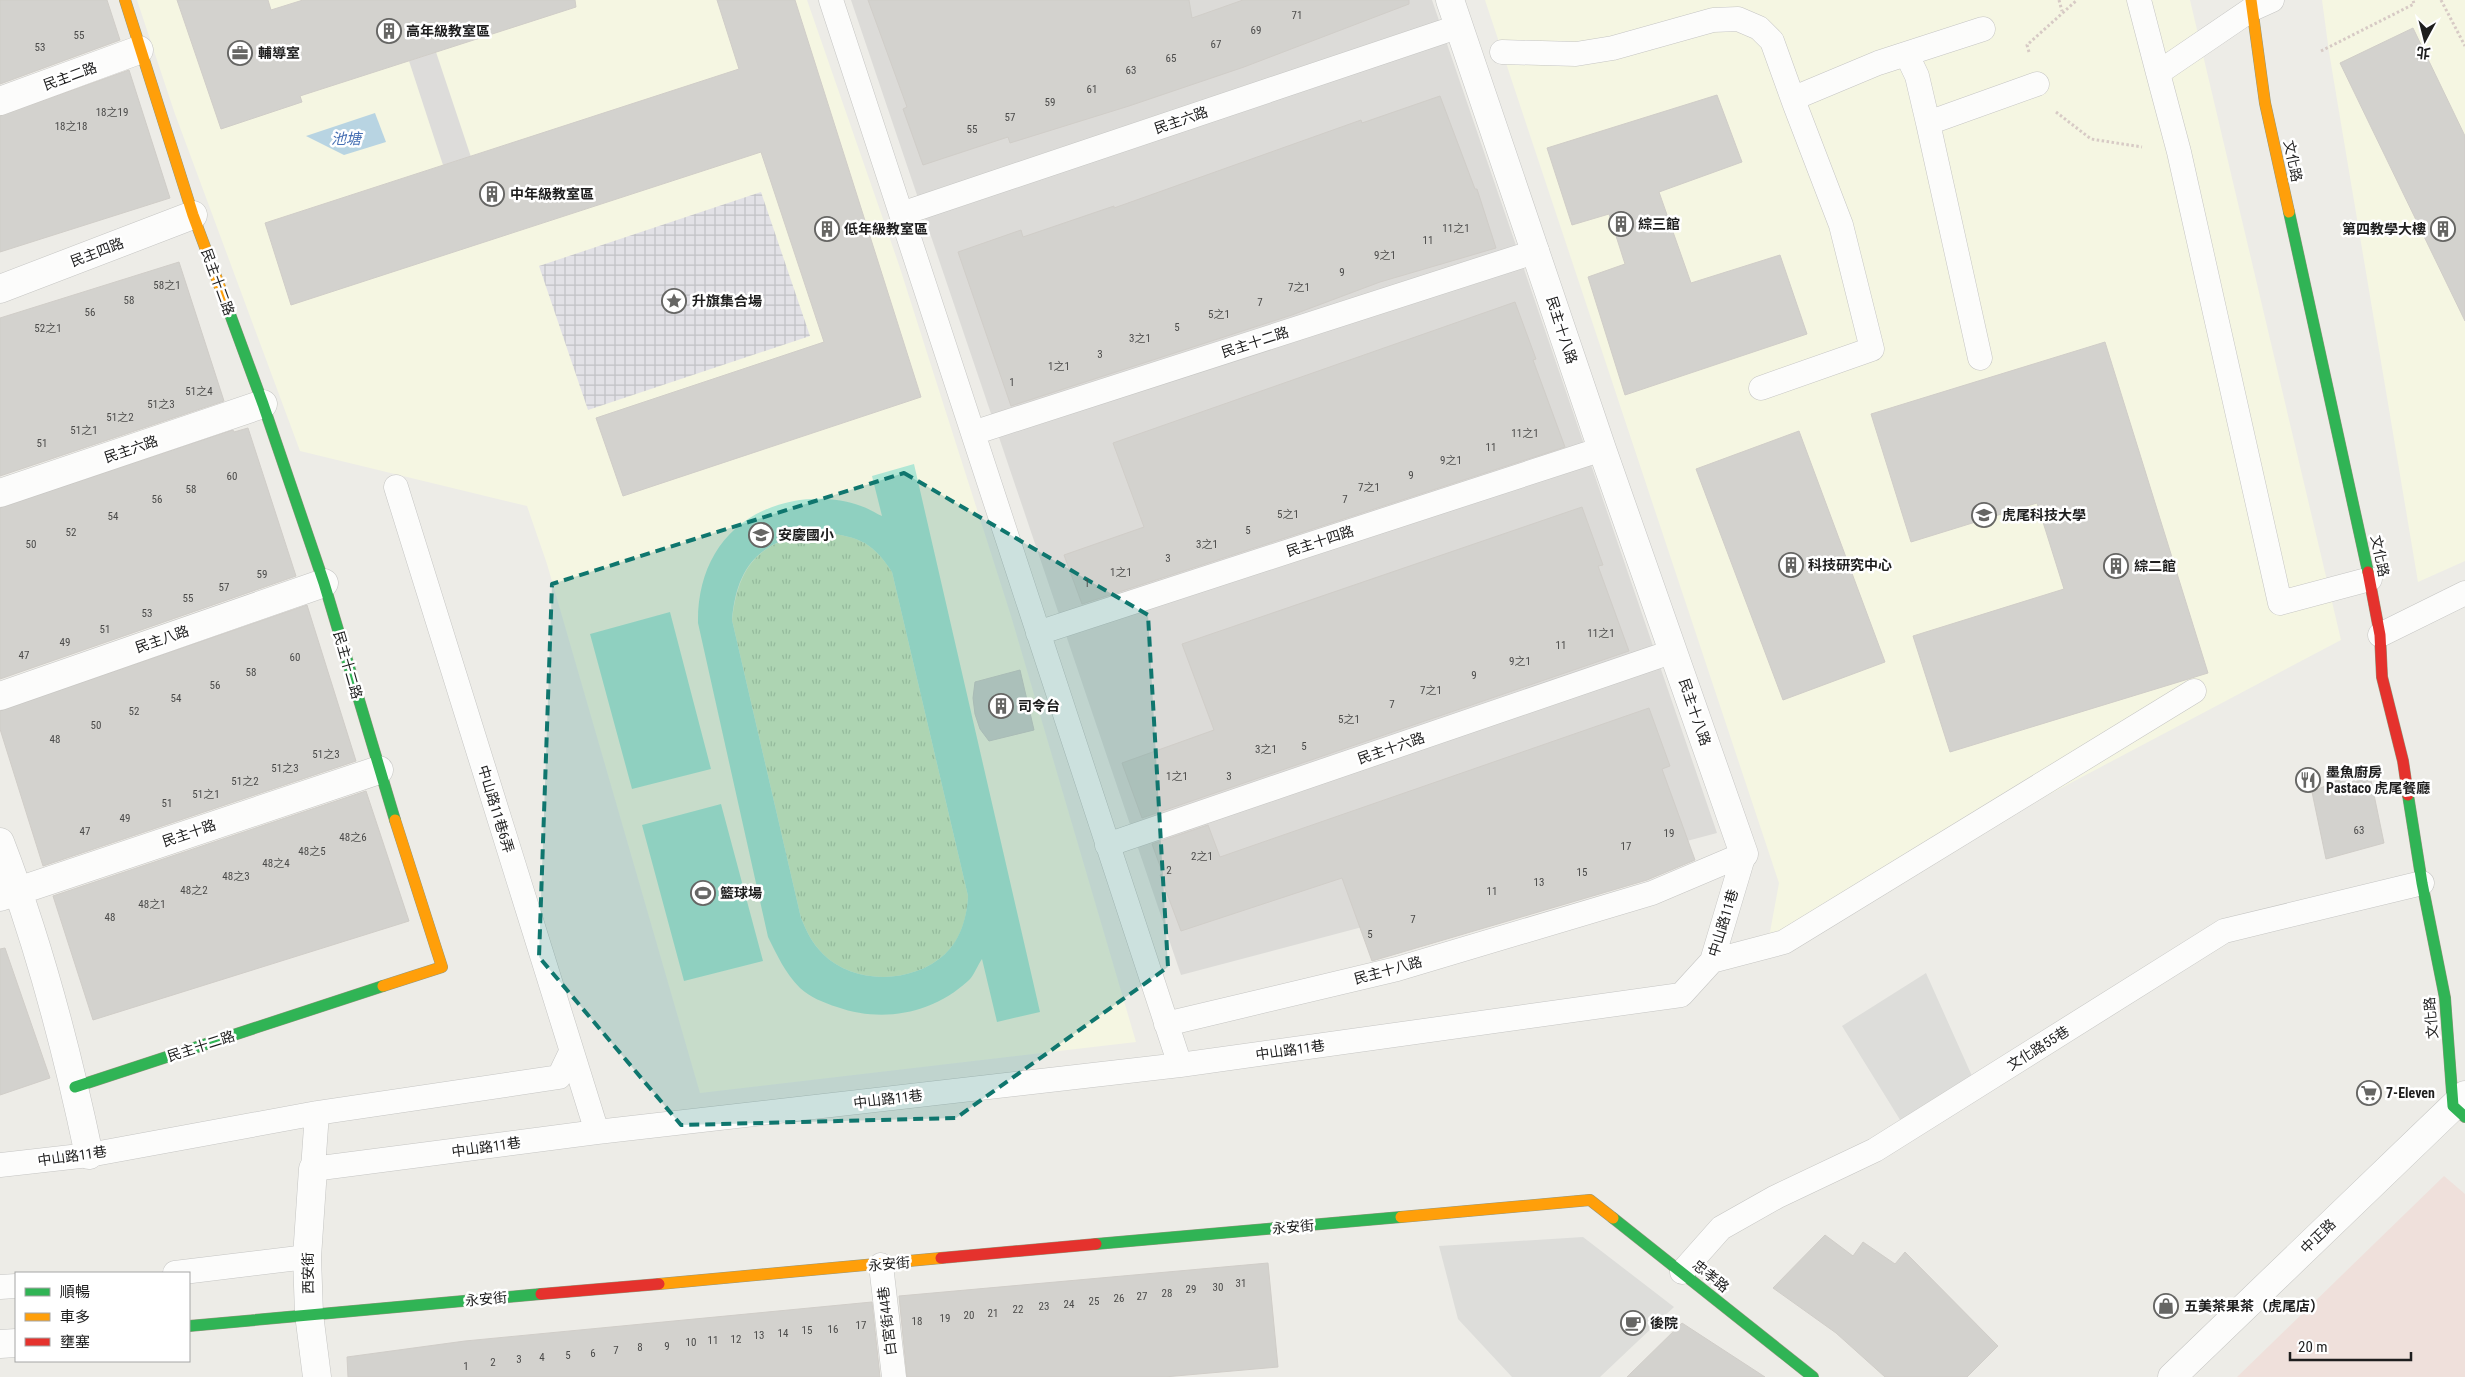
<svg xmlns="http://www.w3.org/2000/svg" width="2465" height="1377" font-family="'Roboto Condensed','Noto Sans TC',sans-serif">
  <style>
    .residential { fill: #dcdbd8 }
    .commercial { fill: #efe0db }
    .education { fill: #f5f6e2 }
    .grass { fill: url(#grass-tufts) }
    .pitch { fill: #b0e7d5; fill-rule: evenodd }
    .parking { fill: #ddddda }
    .plaza { fill: url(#plaza-grid) }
    .water { fill: #b8d4e2 }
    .pier { fill: #dddcda }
    .building { fill: #d3d2ce; stroke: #d0cdc8 }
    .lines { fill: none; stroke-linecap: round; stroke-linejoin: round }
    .lane-casing { stroke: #c5c5c3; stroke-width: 25 }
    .street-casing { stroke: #c5c5c3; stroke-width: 29 }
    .fast-casing { stroke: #93977e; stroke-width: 12 }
    .slow-casing { stroke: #93977e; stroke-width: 12 }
    .jam-casing { stroke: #93977e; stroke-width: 12 }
    .path { stroke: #d7cac5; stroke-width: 3; stroke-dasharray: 2.5 2.5; stroke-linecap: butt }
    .lane { stroke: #fcfcfb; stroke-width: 24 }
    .street { stroke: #fcfcfb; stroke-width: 28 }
    .fast { stroke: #30b455; stroke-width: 11 }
    .slow { stroke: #ff9f0a; stroke-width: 11 }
    .jam { stroke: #e5322d; stroke-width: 11 }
    .marked { fill: #0f766e; fill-opacity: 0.2; stroke: #0f766e; stroke-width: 4; stroke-dasharray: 10 6; stroke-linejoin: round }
    .labels { text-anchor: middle; stroke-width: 5; stroke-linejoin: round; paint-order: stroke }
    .number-label { font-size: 11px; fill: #4b4b4a }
    .poi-label { font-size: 14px; font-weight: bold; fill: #1e1e1e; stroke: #fff; text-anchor: start }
    .street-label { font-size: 14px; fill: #1e1e1e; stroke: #fff }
    .water-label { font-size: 15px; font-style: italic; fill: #466fb3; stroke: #fff }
  </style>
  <defs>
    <pattern id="grass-tufts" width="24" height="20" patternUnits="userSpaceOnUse" patternTransform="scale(1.25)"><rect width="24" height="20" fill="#d5ecc4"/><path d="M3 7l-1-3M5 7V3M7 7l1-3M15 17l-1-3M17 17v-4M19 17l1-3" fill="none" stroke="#b6caa8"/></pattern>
    <pattern id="plaza-grid" width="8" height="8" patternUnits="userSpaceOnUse" patternTransform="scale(1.25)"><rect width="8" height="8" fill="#e2e1e6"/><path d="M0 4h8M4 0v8" fill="none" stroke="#c1c1c5"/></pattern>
  </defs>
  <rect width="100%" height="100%" fill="#edece7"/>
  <path class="residential" d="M851,0H1432L1717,833L1181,975Z"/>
  <path class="commercial" d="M2444,1176L2465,1194V1377H2237Z"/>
  <path class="education" d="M137,0H807L899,265L1011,616L1136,1042L700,1093L547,564L527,506L300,451L175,114Z
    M1485,0H2190L2341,640L1768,943L1779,883Z
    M2322,0H2465V561L2418,582L2329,52Z"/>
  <path class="grass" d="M817,532C855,536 871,539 892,572L968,896C967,917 961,939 945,954C913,984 854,985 823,954C812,943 807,932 801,918L732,620C738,564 761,540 817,532Z"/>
  <path class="pitch" d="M914,464L1040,1012L997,1022L982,959C977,966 974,976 968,981C932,1014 882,1023 837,1007C824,1003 810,997 800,988C785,973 777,955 768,937L698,623C697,561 731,513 794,501C815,497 840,498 861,506C868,508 875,513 882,516L872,476ZM817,532C855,536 871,539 892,572L968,896C967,916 961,939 945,954C913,984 854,985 823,954C812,943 807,932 801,918L732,620C737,564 761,540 817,532Z
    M670,612L711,769L632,789L590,634Z
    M721,804L763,961L684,981L642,825Z"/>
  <path class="parking" d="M1926,973L1972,1076L1902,1123L1842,1026Z
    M1583,1237L1674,1307L1600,1377H1512L1458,1319L1439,1246Z"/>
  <path class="plaza" d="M761,192L810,336L588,410L539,266Z"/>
  <path class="water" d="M375,113L386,142L344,155L306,136Z"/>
  <path class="pier" d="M436,52L471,157L443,165L409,61Z"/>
  <path class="building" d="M0,0H107L120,40L0,84Z
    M177,0H268L271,10L303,0H575L576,7L300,96L302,102L221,129Z
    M717,0H795L921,397L623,496L596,418L824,342L761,152L291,305L265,223L739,69Z
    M868,0H1189L1192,18L1243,0H1409V4L1244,67L1129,106L1010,143L1008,137L923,165L903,109L907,107Z
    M2413,28L2465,136V321L2340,63Z
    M129,70L170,198L0,252V116Z
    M1717,95L1742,162L1659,192L1691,283L1780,255L1807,334L1625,395L1588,277L1625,264L1609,214L1572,225L1547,148Z
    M1440,96L1475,189H1477L1496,248L1380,282L1292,315L1011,406L958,252L1021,230L1023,237L1114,206V208L1361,120L1362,123Z
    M179,262L224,401L0,476V318Z
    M1515,302L1536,359L1533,360L1565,447L1082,604L1064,555L1144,527L1113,443Z
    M2105,342L2208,673L1950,752L1913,636L2064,589L2037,503L1911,542L1871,414Z
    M248,428L296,576L0,679V508L233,430L234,432Z
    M1799,431L1885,662L1783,700L1696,469Z
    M1582,507L1603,565L1598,566L1629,651L1142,818L1122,763L1214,730L1182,644Z
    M307,605L356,761L43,866L0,729V711Z
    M1020,670L1034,730L989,741L980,729L975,714L973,698L975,682Z
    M1649,708L1670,766L1662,769L1695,860L1647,880L1372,961L1342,878L1181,931L1160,875L1163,874L1152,844L1208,825L1220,857Z
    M2368,766L2384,843L2326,859L2312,792Z
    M366,791L409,921L93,1020L53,896Z
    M5,948L50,1078L0,1095V949Z
    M1825,1235L1853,1256L1863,1242L1895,1264L1905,1252L1998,1346L1967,1377H1885L1836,1333L1773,1288Z
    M1268,1263L1278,1367L1164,1377H907L899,1296Z
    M872,1302L880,1377H348L347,1357L465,1341Z
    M1682,1323L1765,1377H1627Z"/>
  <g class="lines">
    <defs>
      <path id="lane" d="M831,0L1180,1065
        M2139,0L2158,73
        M2272,0L2252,9L2158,73L2179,152L2280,603L2370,579
        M1502,52L1576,54L1613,48L1713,20L1738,19L1759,28L1772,41L1795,105
        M1907,55L1917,76L1928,123
        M901,214L1460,26
        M1980,358L1928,123L2037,84
        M1761,388L1872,349L1841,225L1795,105L1799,96L1878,63L1983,29
        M973,433L1537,251
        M396,487L597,1132
        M1038,633L1602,449
        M2380,635L2465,593
        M1107,845L1674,651
        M1712,961L1784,942L2194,691
        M1166,1024L1397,969L1652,893L1744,854
        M317,1113L559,1077L571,1052
        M0,1165L89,1155L317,1113L313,1169L597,1132L1180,1065L1681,995L1712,961L1744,854
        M881,1265L894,1377
        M1682,1272L1721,1228L1776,1197L1875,1150L2224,931L2422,883
        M175,1273L307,1257
        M0,1287L16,1286"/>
      <path id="street" d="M1450,0L1602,449L1744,854
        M0,101L139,50
        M0,289L193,215
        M0,493L263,404
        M0,696L324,583
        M0,842C39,943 67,1050 89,1155
        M0,897L379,770
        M313,1169L307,1257L309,1314L317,1377
        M0,1344L16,1343
        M2172,1377L2465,1095"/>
      <path id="fast" d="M2289,212L2368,572
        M227,306L263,404L324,583L395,820
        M2408,795L2422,883L2445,998L2453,1106L2465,1117
        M75,1087L383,986
        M1613,1218L1813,1377
        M1096,1244L1401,1217
        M189,1326L541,1294"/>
      <path id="slow" d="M125,0L193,215L227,306
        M2251,0L2265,103L2289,212
        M383,986L442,967L395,820
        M1401,1217L1590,1200L1613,1218
        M659,1284L941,1258"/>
      <path id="jam" d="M2368,572L2380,635L2382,677L2403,761L2408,795
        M941,1258L1096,1244
        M541,1294L659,1284"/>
    </defs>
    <use href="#lane" class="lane-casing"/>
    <use href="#street" class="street-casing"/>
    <use href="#fast" class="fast-casing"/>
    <use href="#slow" class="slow-casing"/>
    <use href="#jam" class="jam-casing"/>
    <path class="path" d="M2059,0L2062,11
      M2441,0L2465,46
      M2321,51L2414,4L2413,0
      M2029,52L2027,45L2077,0
      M2056,112L2091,139L2142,147"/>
    <use href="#lane" class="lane"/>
    <use href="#street" class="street"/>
    <use href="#fast" class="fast"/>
    <use href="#slow" class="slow"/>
    <use href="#jam" class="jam"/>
  </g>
  <path class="marked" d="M904,473L1148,615L1168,967L956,1118L681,1125L539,957L552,584Z"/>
  <defs>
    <symbol id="building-ring" viewBox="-11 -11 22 22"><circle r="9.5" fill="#fff" stroke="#666664" stroke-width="1.5"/><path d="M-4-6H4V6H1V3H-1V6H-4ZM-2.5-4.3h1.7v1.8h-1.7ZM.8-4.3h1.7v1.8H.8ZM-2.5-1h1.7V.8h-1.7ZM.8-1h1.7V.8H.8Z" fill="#666664"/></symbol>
    <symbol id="office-ring" viewBox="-11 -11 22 22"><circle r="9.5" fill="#fff" stroke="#666664" stroke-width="1.5"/><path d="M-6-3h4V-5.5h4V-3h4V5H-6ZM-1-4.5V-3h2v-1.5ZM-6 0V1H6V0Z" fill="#666664"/></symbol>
    <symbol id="sight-ring" viewBox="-11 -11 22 22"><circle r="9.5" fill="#fff" stroke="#666664" stroke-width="1.5"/><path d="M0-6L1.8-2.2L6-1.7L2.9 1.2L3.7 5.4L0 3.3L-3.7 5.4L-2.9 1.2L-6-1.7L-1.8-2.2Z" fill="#666664"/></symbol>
    <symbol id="university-ring" viewBox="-11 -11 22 22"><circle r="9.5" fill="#fff" stroke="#666664" stroke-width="1.5"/><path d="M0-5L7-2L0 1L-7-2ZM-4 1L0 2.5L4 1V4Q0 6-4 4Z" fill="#666664"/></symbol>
    <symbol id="school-ring" viewBox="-11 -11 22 22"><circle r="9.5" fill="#fff" stroke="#666664" stroke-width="1.5"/><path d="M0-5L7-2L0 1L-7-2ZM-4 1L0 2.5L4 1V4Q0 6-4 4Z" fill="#666664"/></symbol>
    <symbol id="restaurant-ring" viewBox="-11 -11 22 22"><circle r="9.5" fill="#fff" stroke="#666664" stroke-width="1.5"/><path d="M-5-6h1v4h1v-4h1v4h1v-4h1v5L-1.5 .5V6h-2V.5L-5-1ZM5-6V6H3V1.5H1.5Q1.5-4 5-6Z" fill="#666664"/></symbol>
    <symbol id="stadium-ring" viewBox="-11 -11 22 22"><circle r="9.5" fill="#fff" stroke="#666664" stroke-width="1.5"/><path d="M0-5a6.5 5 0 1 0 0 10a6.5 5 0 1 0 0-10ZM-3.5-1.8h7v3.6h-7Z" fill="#666664"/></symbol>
    <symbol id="supermarket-ring" viewBox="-11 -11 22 22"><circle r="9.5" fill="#fff" stroke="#666664" stroke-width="1.5"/><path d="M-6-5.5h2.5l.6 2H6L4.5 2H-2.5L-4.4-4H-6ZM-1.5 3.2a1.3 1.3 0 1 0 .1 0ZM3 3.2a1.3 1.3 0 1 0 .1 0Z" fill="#666664"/></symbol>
    <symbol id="shop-ring" viewBox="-11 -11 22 22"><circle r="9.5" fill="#fff" stroke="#666664" stroke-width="1.5"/><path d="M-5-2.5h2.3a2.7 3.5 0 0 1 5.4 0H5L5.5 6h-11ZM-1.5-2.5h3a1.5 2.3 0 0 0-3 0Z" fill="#666664"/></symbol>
    <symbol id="cafe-ring" viewBox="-11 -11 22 22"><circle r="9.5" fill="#fff" stroke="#666664" stroke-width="1.5"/><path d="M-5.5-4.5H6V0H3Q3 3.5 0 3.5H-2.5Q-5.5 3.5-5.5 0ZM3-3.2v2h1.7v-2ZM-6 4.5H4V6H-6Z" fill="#666664"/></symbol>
  </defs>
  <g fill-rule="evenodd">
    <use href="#building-ring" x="375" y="17" width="28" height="28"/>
    <use href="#office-ring" x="226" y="39" width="28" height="28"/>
    <use href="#building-ring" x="478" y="180" width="28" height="28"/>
    <use href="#building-ring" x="1607" y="210" width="28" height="28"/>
    <use href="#building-ring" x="813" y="215" width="28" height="28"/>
    <use href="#building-ring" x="2429" y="215" width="28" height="28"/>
    <use href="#sight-ring" x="660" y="287" width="28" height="28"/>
    <use href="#university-ring" x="1970" y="501" width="28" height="28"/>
    <use href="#school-ring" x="747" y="521" width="28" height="28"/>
    <use href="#building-ring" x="1777" y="551" width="28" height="28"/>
    <use href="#building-ring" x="2102" y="552" width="28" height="28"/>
    <use href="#building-ring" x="987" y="692" width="28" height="28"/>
    <use href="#restaurant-ring" x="2294" y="766" width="28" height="28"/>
    <use href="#stadium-ring" x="689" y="879" width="28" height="28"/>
    <use href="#supermarket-ring" x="2355" y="1079" width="28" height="28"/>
    <use href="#shop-ring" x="2152" y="1292" width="28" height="28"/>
    <use href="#cafe-ring" x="1619" y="1309" width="28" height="28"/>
  </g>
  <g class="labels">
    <g class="number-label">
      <text x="1297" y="19">71</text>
      <text x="1256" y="34">69</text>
      <text x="79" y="39">55</text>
      <text x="1216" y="48">67</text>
      <text x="40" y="51">53</text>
      <text x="1171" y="62">65</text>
      <text x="1131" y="74">63</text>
      <text x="1092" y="93">61</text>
      <text x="1050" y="106">59</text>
      <text x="112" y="116">18之19</text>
      <text x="1010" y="121">57</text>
      <text x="71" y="130">18之18</text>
      <text x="972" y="133">55</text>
      <text x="1456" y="232">11之1</text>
      <text x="1428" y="244">11</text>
      <text x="1385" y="259">9之1</text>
      <text x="1342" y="276">9</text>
      <text x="167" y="289">58之1</text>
      <text x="1299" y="291">7之1</text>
      <text x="129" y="304">58</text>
      <text x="1260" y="306">7</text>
      <text x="90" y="316">56</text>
      <text x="1219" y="318">5之1</text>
      <text x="1177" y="331">5</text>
      <text x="48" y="332">52之1</text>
      <text x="1140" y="342">3之1</text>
      <text x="1100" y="358">3</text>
      <text x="1059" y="370">1之1</text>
      <text x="1012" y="386">1</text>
      <text x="199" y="395">51之4</text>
      <text x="161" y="408">51之3</text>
      <text x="120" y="421">51之2</text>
      <text x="84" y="434">51之1</text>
      <text x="1525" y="437">11之1</text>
      <text x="42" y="447">51</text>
      <text x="1491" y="451">11</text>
      <text x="1451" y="464">9之1</text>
      <text x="1411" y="479">9</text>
      <text x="232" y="480">60</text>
      <text x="1369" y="491">7之1</text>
      <text x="191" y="493">58</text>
      <text x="157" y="503">56</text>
      <text x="1345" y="503">7</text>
      <text x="1288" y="518">5之1</text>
      <text x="113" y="520">54</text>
      <text x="1248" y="534">5</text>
      <text x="71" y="536">52</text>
      <text x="31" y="548">50</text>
      <text x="1207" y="548">3之1</text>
      <text x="1168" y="562">3</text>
      <text x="1121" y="576">1之1</text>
      <text x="262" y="578">59</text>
      <text x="1087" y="587">1</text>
      <text x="224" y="591">57</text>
      <text x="188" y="602">55</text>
      <text x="147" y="617">53</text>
      <text x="105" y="633">51</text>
      <text x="1601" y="637">11之1</text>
      <text x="65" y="646">49</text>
      <text x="1561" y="649">11</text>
      <text x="24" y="659">47</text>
      <text x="295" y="661">60</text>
      <text x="1520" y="665">9之1</text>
      <text x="251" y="676">58</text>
      <text x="1474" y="679">9</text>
      <text x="215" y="689">56</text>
      <text x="1431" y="694">7之1</text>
      <text x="176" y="702">54</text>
      <text x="1392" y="708">7</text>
      <text x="134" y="715">52</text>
      <text x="1349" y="723">5之1</text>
      <text x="96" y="729">50</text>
      <text x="55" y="743">48</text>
      <text x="1304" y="750">5</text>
      <text x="1266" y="753">3之1</text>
      <text x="326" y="758">51之3</text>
      <text x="285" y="772">51之3</text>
      <text x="1177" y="780">1之1</text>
      <text x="1229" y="780">3</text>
      <text x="245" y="785">51之2</text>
      <text x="206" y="798">51之1</text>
      <text x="167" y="807">51</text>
      <text x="125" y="822">49</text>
      <text x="2359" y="834">63</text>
      <text x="85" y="835">47</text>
      <text x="1669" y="837">19</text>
      <text x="353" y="841">48之6</text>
      <text x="1626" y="850">17</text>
      <text x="312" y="855">48之5</text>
      <text x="1202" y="860">2之1</text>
      <text x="276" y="867">48之4</text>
      <text x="1169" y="874">2</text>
      <text x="1582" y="876">15</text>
      <text x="236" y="880">48之3</text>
      <text x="1539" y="886">13</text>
      <text x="194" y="894">48之2</text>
      <text x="1492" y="895">11</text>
      <text x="152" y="908">48之1</text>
      <text x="110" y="921">48</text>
      <text x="1413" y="923">7</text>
      <text x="1370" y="938">5</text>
      <text x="1241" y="1287">31</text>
      <text x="1218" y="1291">30</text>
      <text x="1191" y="1293">29</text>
      <text x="1167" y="1297">28</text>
      <text x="1142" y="1300">27</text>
      <text x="1119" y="1302">26</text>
      <text x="1094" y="1305">25</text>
      <text x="1069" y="1308">24</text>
      <text x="1044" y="1310">23</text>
      <text x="1018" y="1313">22</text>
      <text x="993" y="1317">21</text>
      <text x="969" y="1319">20</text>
      <text x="945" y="1322">19</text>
      <text x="917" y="1325">18</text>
      <text x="861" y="1329">17</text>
      <text x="833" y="1333">16</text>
      <text x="807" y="1334">15</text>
      <text x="783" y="1337">14</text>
      <text x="759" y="1339">13</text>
      <text x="736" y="1343">12</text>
      <text x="713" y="1344">11</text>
      <text x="691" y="1346">10</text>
      <text x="667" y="1350">9</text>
      <text x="640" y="1351">8</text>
      <text x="616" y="1354">7</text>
      <text x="593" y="1357">6</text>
      <text x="568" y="1359">5</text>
      <text x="542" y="1361">4</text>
      <text x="519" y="1363">3</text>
      <text x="493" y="1366">2</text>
      <text x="466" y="1370">1</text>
    </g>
    <g class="poi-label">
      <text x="406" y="36">高年級教室區</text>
      <text x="258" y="58">輔導室</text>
      <text x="510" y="199">中年級教室區</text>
      <text x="1638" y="229">綜三館</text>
      <text x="844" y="234">低年級教室區</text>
      <text x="2426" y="234" text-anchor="end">第四教學大樓</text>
      <text x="692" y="306">升旗集合場</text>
      <text x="2002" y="520">虎尾科技大學</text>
      <text x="778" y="540">安慶國小</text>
      <text x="1808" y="570">科技研究中心</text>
      <text x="2134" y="571">綜二館</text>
      <text x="1018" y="711">司令台</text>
      <text x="2326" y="777">墨魚廚房<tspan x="2326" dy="16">Pastaco 虎尾餐廳</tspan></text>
      <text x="720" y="898">籃球場</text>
      <text x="2386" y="1098">7-Eleven</text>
      <text x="2184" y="1311">五美茶果茶（虎尾店）</text>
      <text x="1650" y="1328">後院</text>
    </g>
    <g class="street-label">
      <text transform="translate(70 76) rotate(-20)" y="5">民主二路</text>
      <text transform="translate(1181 120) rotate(-19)" y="5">民主六路</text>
      <text transform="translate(2293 161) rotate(78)" y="5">文化路</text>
      <text transform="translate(97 252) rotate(-21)" y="5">民主四路</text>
      <text transform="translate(218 282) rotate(70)" y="5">民主十二路</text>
      <text transform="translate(1562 330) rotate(72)" y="5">民主十八路</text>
      <text transform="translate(1255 342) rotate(-18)" y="5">民主十二路</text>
      <text transform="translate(131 449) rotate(-19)" y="5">民主六路</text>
      <text transform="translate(1320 541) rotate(-18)" y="5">民主十四路</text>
      <text transform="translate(2380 556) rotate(78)" y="5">文化路</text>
      <text transform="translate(162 639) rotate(-19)" y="5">民主八路</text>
      <text transform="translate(348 665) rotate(74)" y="5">民主十二路</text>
      <text transform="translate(1695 712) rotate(71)" y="5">民主十八路</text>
      <text transform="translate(1391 748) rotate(-19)" y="5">民主十六路</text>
      <text transform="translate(496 809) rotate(73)" y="5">中山路11巷6弄</text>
      <text transform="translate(189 833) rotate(-19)" y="5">民主十路</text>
      <text transform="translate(1723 923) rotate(-73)" y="5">中山路11巷</text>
      <text transform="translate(1388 970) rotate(-15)" y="5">民主十八路</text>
      <text transform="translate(2431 1018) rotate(-95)" y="5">文化路</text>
      <text transform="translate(201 1046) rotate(-18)" y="5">民主十二路</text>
      <text transform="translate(2038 1048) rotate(-32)" y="5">文化路55巷</text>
      <text transform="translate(1290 1050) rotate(-8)" y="5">中山路11巷</text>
      <text transform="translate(888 1099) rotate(-7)" y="5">中山路11巷</text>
      <text transform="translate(486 1147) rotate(-8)" y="5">中山路11巷</text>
      <text transform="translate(72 1156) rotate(-8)" y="5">中山路11巷</text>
      <text transform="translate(1293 1227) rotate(-5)" y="5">永安街</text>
      <text transform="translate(2318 1236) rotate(-44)" y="5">中正路</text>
      <text transform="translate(889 1264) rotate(-5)" y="5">永安街</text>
      <text transform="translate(308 1273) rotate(-91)" y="5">西安街</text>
      <text transform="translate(1711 1276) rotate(39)" y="5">忠孝路</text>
      <text transform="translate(486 1299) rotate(-5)" y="5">永安街</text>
      <text transform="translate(887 1321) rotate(-97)" y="5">白宮街44巷</text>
    </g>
    <g class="water-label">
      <text x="346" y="144">池塘</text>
    </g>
  </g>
  <rect x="15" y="1272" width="175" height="90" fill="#ffffff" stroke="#a5a5a5"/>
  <rect x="25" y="1288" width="25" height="8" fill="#30b455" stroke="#a5a5a5"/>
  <text x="60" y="1297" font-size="15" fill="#1e1e1e">順暢</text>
  <rect x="25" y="1313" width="25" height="8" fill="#ff9f0a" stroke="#a5a5a5"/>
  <text x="60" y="1322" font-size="15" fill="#1e1e1e">車多</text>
  <rect x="25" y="1338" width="25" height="8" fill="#e5322d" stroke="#a5a5a5"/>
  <text x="60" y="1347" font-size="15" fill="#1e1e1e">壅塞</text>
  <g transform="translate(2425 40) rotate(187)" stroke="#ffffff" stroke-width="4" paint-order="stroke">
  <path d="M0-4L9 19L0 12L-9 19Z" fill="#1e1e1e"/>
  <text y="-8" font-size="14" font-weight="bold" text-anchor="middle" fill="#1e1e1e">北</text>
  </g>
  <path d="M2290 1352v8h121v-8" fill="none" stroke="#1e1e1e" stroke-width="2.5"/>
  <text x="2298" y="1352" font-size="15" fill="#1e1e1e" stroke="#ffffff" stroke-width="4" paint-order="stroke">20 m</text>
</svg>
